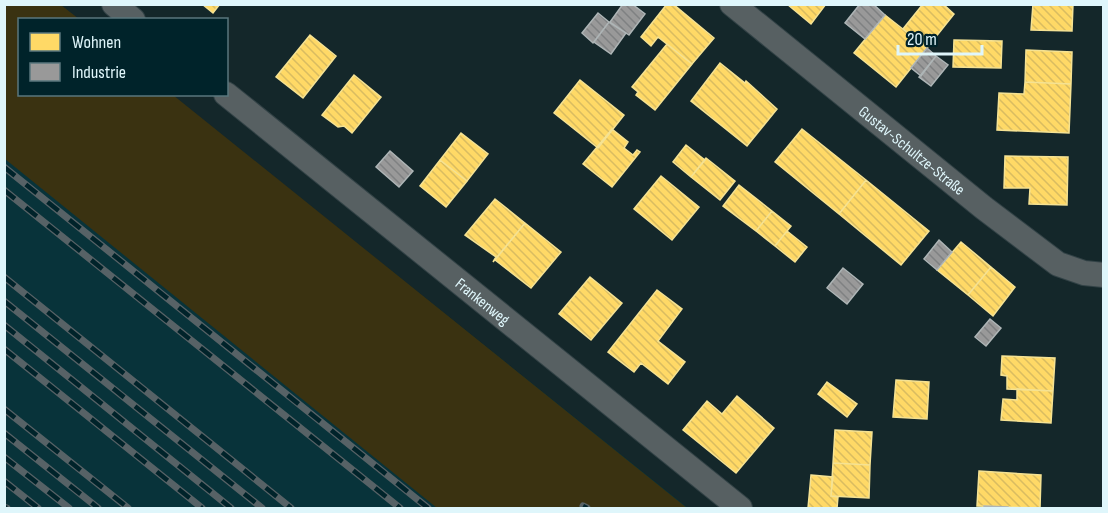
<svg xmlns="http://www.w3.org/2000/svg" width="1108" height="513" font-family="'Sofia Sans Condensed',sans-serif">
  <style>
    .built { fill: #08333a }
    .grass { fill: #3a3211 }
    .homes { fill: url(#homes-back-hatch); stroke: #f5e293; stroke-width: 1.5 }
    .industry { fill: url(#industry-back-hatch); stroke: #aeb5b6; stroke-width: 1.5 }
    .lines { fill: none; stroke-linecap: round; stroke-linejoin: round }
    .minor-casing { stroke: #324246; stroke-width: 26 }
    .minor { stroke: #576062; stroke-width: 24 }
    .rail-casing { stroke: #576266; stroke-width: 7 }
    .rail { stroke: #00232a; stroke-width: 4.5; stroke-dasharray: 14; stroke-linecap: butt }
    .labels { text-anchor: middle; stroke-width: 6; stroke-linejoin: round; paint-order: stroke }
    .street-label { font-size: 16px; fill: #dff6fb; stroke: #00232a }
  </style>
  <defs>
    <pattern id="homes-back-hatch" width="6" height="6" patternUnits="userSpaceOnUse" patternTransform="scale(1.5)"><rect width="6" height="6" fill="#ffd966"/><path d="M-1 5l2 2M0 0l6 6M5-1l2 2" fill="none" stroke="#d9bc61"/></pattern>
    <pattern id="industry-back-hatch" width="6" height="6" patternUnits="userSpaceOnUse" patternTransform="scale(1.5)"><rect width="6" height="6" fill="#999"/><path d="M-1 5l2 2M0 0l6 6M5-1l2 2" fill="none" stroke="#7f8182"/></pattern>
  </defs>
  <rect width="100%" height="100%" fill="#14272a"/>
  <path class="built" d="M4,5L20,20V94L171,95L688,508H5Z"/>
  <path class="grass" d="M4,5H61L79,19L20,20V94L173,95L687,508H437L5,159Z"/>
  <path class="homes" d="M202,4H220L213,13Z
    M667,4H673L714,38L692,64L658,37L651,46L641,37Z
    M787,4H826L811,24Z
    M923,4H943L954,14L927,48L903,29Z
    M1033,4H1073L1072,31L1031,30Z
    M885,15L927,48L896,87L854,53Z
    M310,35L336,56L303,98L276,77Z
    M954,40L1002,41L1001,68L953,67Z
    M667,44L692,64L655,110L636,95L638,92L632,87Z
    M1026,50L1072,52L1071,84L1025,82Z
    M720,63L745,83L746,81L777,109L747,146L691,101Z
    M354,75L381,97L352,133L344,126L338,127L322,115Z
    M580,80L624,115L598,148L554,113Z
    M1025,82L1071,84L1069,133L997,130L999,93L1024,94Z
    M612,129L628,142L624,148L633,155L637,150L640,152L612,187L583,164Z
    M802,129L866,180L839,214L775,162Z
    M461,133L488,154L467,181L440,160Z
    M686,145L705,160L691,177L673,162Z
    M1005,156L1068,157L1067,205L1029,204L1030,188H1004Z
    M706,158L735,181L720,200L691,177Z
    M440,160L467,181L446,207L420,186Z
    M661,176L699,207L672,240L634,209Z
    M866,180L929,231L901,265L839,214Z
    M739,185L772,211L756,231L723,206Z
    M495,199L525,223L493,262L496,257L465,235Z
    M772,211L791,226L775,246L756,231Z
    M525,223L561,252L531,288L495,260Z
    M787,231L807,247L795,262L775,246Z
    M961,242L991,267L968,295L937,270Z
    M991,267L1015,287L993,316L968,295Z
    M590,277L622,303L591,340L559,314Z
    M657,290L682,309L658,341L685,362L668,384L641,363L634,372L608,352Z
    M1002,356L1055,358L1053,391L1007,389V376L1001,375Z
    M896,380L929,382L927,419L893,417Z
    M827,382L857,404L847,417L818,394Z
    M1017,389L1053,391L1051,423L1001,420L1003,399L1017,400Z
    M737,396L774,428L736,473L683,430L707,401L722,414Z
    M835,430L872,432L870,465L833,463Z
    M833,463L870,465L869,498L831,496Z
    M979,471L1041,475L1040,508L977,506Z
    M811,475L833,477L831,496L838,497L837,508H808Z"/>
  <path class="industry" d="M623,4H632L645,14L629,35L610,22Z
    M860,4H873L885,15L865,39L845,23Z
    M598,13L609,22L593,43L582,33Z
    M609,22L626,33L611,54L594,42Z
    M927,48L936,56L921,76L911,68Z
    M936,56L948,65L931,86L919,77Z
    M390,151L413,171L399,187L376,167Z
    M939,240L952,252L937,270L924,259Z
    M843,268L863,284L847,304L827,288Z
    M990,319L1001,328L986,346L975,337Z
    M984,506L1008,507V508H984Z"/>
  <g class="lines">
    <defs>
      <g id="minor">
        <path d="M114,4L133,20"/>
        <path id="s1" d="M732,4L984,208L1058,264L1084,273L1104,275"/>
        <path id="s2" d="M226,94L740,508"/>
      </g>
    </defs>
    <use href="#minor" class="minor-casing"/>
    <use href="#minor" class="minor"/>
    <defs>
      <path id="rail" d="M4,167L428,508
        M4,190L400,508
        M4,277L291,508
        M4,301L262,508
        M4,325L231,508
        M4,349L202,508
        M4,409L128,508
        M4,433L98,508
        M4,457L69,508
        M4,481L38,508
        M583,506L587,508
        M4,507L7,508"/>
    </defs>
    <use href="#rail" class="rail-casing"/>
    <use href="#rail" class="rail"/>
  </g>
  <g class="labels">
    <g class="street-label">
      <text dy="6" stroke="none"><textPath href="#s1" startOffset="232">Gustav-Schultze-Straße</textPath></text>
      <text dy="6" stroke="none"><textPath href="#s2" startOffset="330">Frankenweg</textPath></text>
    </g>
  </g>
  <rect width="1108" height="513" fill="none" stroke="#dff6fb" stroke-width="12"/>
  <rect x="18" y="18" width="210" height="78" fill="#00232a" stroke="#59777e" stroke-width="1.5"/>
  <rect x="30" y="33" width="30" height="18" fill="#ffd966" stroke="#59777e" stroke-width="1.5"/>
  <text x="72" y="48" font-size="18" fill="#dff6fb">Wohnen</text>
  <rect x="30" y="63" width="30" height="18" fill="#999999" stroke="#59777e" stroke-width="1.5"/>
  <text x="72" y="78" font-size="18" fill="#dff6fb">Industrie</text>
  <path d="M898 45v9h84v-9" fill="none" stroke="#dff6fb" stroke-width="3"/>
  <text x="907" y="45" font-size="18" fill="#dff6fb" stroke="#00232a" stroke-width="4.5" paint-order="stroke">20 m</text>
</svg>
